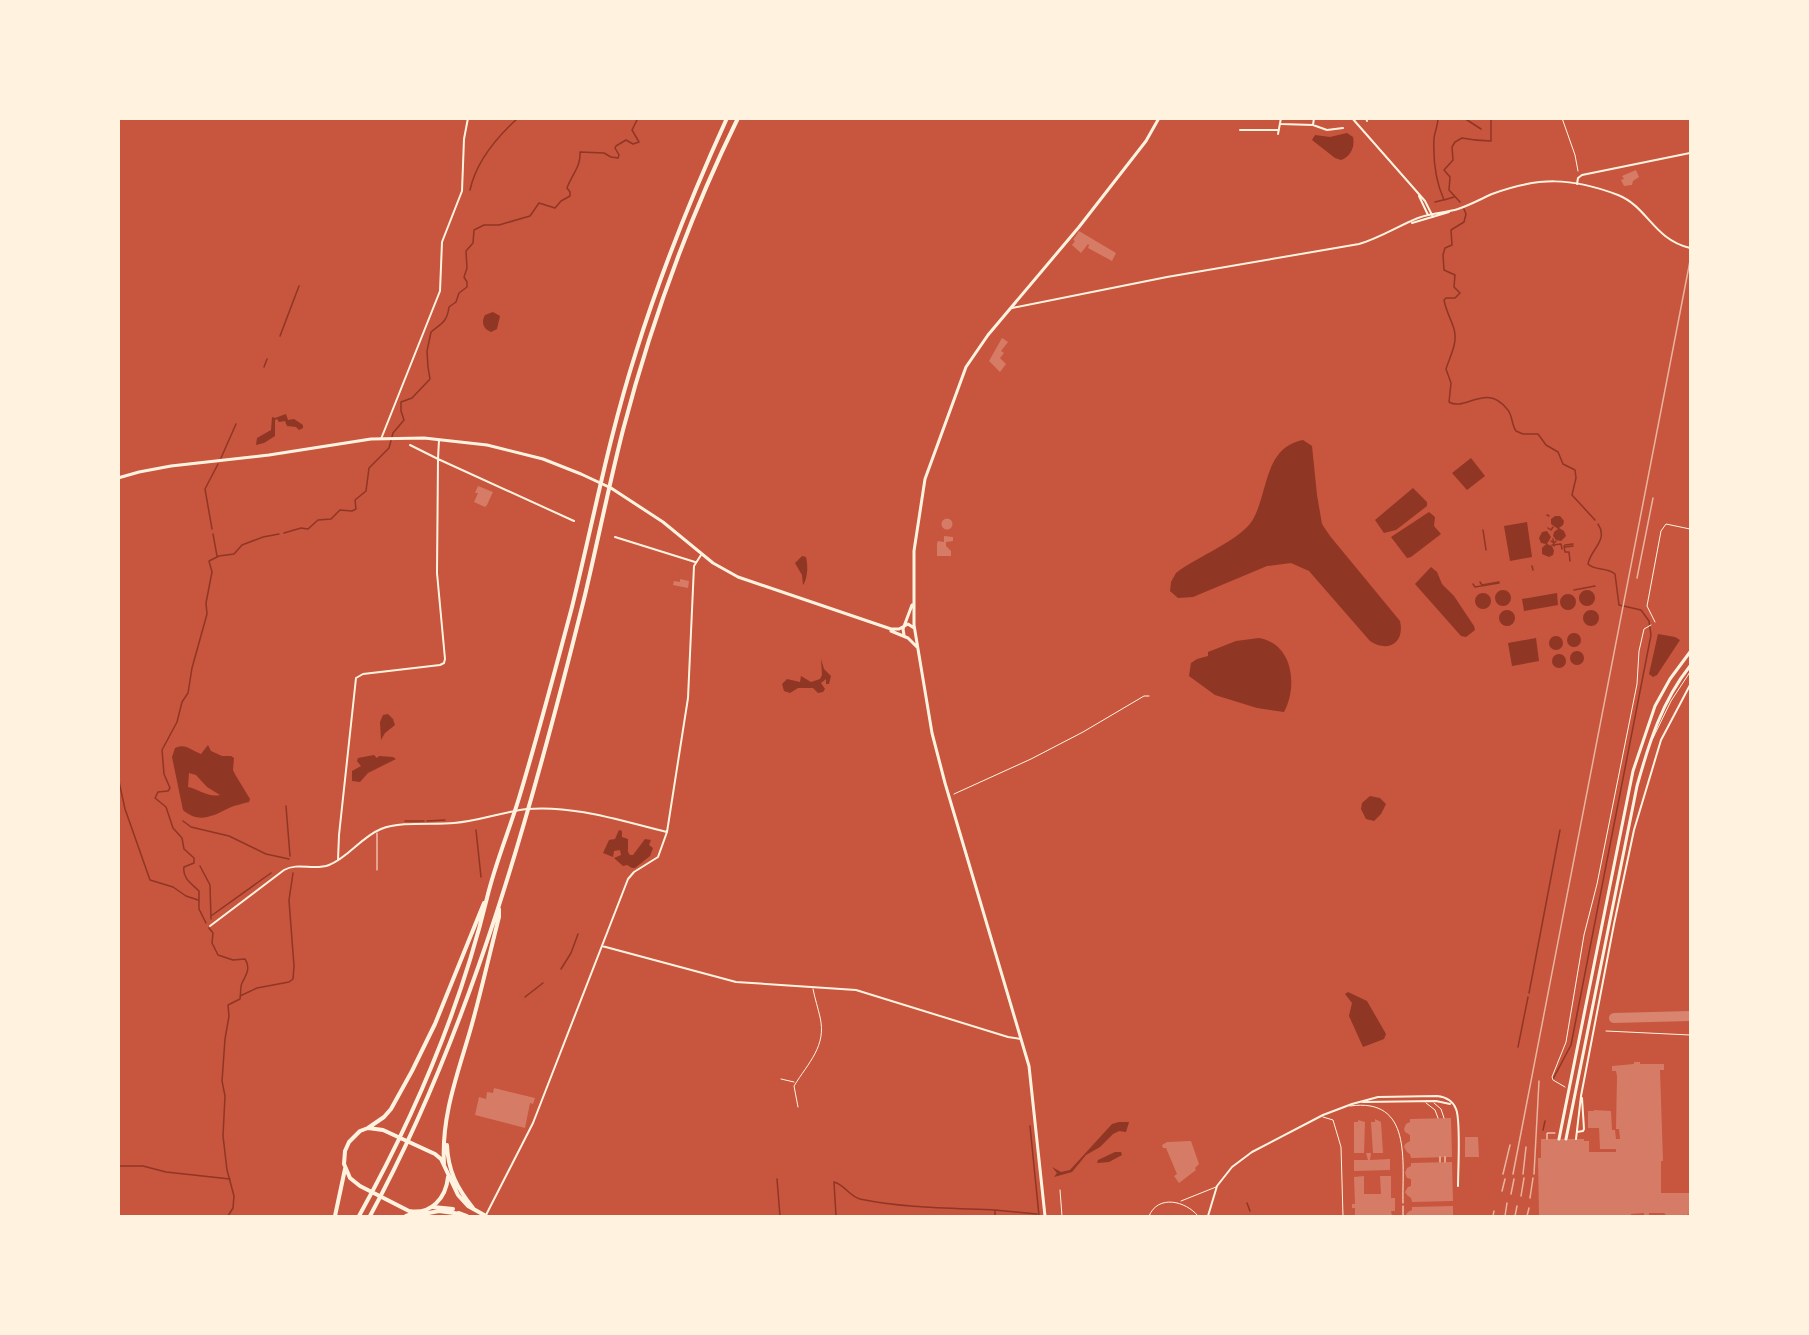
<svg xmlns="http://www.w3.org/2000/svg" width="1809" height="1335" font-family="'PT Sans',sans-serif">
  <style>
    .water { fill: #8f3625; fill-rule: evenodd }
    .lines { fill: none; stroke-linecap: round; stroke-linejoin: round }
    .stream { stroke: #8f3625; stroke-width: 1.5 }
    .taxiway { stroke: #d8846e; stroke-width: 10 }
    .building { fill: #d67c66 }
    .path { stroke: #fff3e0; stroke-width: 1 }
    .service { stroke: #fff3e0; stroke-width: 1 }
    .minor { stroke: #fff3e0; stroke-width: 2 }
    .tertiary { stroke: #fff3e0; stroke-width: 2 }
    .secondary { stroke: #fff3e0; stroke-width: 3 }
    .primary { stroke: #fff3e0; stroke-width: 3 }
    .motorway { stroke: #fff3e0; stroke-width: 4 }
    .rail { stroke: #e9b49f; stroke-width: 1.5 }
  </style>
  <rect width="100%" height="100%" fill="#c8553d"/>
  <path class="water" d="M1347,133L1353,137C1355,147 1351,156 1341,160L1335,158L1312,140L1315,135L1330,137Z
    M493,312L500,316L497,329L491,332C483,329 481,322 485,315Z
    M286,414L288,420L294,419L303,425V428L299,430L296,427L287,426L285,421L279,422L277,419L275,420V436L264,443L256,445L257,438L271,430L272,417L275,418Z
    M1303,440L1312,446L1317,495L1322,524L1330,536L1400,621C1405,643 1388,653 1370,641L1309,571L1291,563L1267,566L1193,597L1178,598L1170,591L1171,582L1176,573C1196,557 1239,541 1252,521C1269,493 1263,448 1303,440Z
    M1471,458L1485,476L1467,490L1452,473Z
    M1413,488L1427,502V506L1396,530L1384,533L1375,520Z
    M1429,512L1435,517L1434,526L1441,534L1411,557L1407,558L1391,537Z
    M1555,516H1560L1564,521L1563,525L1559,528L1564,531L1566,536L1561,541L1556,540L1553,536L1554,532L1558,529L1551,524V519Z
    M1527,522L1532,557L1510,561L1504,526Z
    M1547,531L1551,537L1547,544L1552,546L1554,551L1553,555L1549,557L1542,554V548L1546,544L1541,543L1539,538L1542,532Z
    M802,556L806,557C808,565 808,578 803,585L802,575L795,563Z
    M1431,567L1437,572L1442,584L1454,596L1474,626L1475,630L1466,637L1461,636L1415,584Z
    M1495 598a8 8 0 1 1 16 0a8 8 0 1 1-16 0Z
    M1579 598a8 8 0 1 1 16 0a8 8 0 1 1-16 0Z
    M1557,593L1558,605L1524,611L1522,599Z
    M1475 601a8 8 0 1 1 16 0a8 8 0 1 1-16 0Z
    M1560 602a8 8 0 1 1 16 0a8 8 0 1 1-16 0Z
    M1499 618a8 8 0 1 1 16 0a8 8 0 1 1-16 0Z
    M1583 618a8 8 0 1 1 16 0a8 8 0 1 1-16 0Z
    M1567 640a7 7 0 1 1 14 0a7 7 0 1 1-14 0Z
    M1658,634L1675,637L1680,640L1657,675L1653,677L1649,674Z
    M1549 643a7 7 0 1 1 14 0a7 7 0 1 1-14 0Z
    M1259,638C1293,644 1298,686 1284,712L1257,708L1215,695L1189,676L1191,663L1197,659L1208,656V652L1236,641Z
    M1536,638L1539,661L1512,666L1508,643Z
    M1570 658a7 7 0 1 1 14 0a7 7 0 1 1-14 0Z
    M1552 661a7 7 0 1 1 14 0a7 7 0 1 1-14 0Z
    M821,659L824,669L831,676L829,684H826V679L821,683L825,689L823,692L818,693L813,688H798L790,693L784,691L782,684L787,679L800,682L801,676L811,682L820,679L822,675Z
    M388,714L393,719L395,725L385,733L381,740L380,722L383,715Z
    M208,745L211,751L222,756H231L234,758L233,770L236,776L250,799L249,802C242,804 235,805 229,808C213,816 199,824 183,810L172,757L175,748C186,743 190,750 201,754ZM189,773L196,775L207,787L220,795C209,798 198,789 188,787Z
    M374,755L377,758L379,756L393,757L396,759L368,773L360,782L352,781V771L361,766L357,761L358,758Z
    M1370,796L1380,798L1386,804L1381,814L1374,821L1366,819L1361,809L1362,803Z
    M619,830L622,831V837L628,839V852L630,855H633L645,839L651,840L649,845L653,848L650,856L635,868H632L627,865L623,866L614,858L621,855L620,850L614,851L613,857L603,853L609,840L615,839Z
    M1348,992L1367,1001L1386,1034L1384,1039L1363,1047L1349,1016L1352,1003L1345,994Z
    M1119,1122H1129L1126,1132L1119,1131L1113,1134L1100,1147L1086,1155L1072,1172L1054,1177L1057,1173L1052,1167L1061,1172L1070,1170L1112,1124Z
    M1115,1152H1121L1122,1155L1109,1162L1097,1163L1098,1160Z"/>
  <g class="lines">
    <path class="stream" d="M1438,118C1438,125 1435,131 1434,138C1433,159 1435,180 1444,200L1454,197
      M1464,118L1481,129
      M470,190C476,162 497,137 518,118
      M1435,202L1443,200
      M1460,202L1449,190L1450,177L1444,170L1453,160L1452,147L1455,142L1462,138C1472,140 1481,141 1491,141V118
      M1464,209L1466,214L1464,222L1451,230L1452,245L1445,248L1443,255L1444,270L1455,275L1454,287L1460,293L1455,298H1446L1444,300C1446,311 1451,319 1454,329C1458,343 1450,356 1446,369L1451,383L1449,402C1465,412 1486,382 1507,409C1513,415 1511,424 1516,431L1523,434H1538L1546,445L1558,452L1563,464L1575,470L1576,478L1572,495L1595,520
      M280,336L299,286
      M264,367L267,359
      M221,458L236,424
      M1547,515L1549,516
      M1548,528L1551,530L1553,527
      M212,529L205,489L218,464
      M1483,530L1486,550
      M284,533L301,528L308,529L318,520L331,519L340,510L352,511L356,509L355,500L366,491L369,468L389,448L393,433L404,420L401,411V402L412,398L430,379L428,367L427,351L431,332C442,323 447,322 449,307L456,302L459,293L467,287V282L464,277L467,268L466,251L473,243L474,230L484,225H499L530,216L539,203L555,208L561,201L570,196V192L567,188C572,174 581,167 580,152L604,153L611,157L618,158L619,155L615,148L616,146L626,140L633,144L639,142L632,130L638,118
      M213,534L217,556
      M1553,539L1554,546
      M1551,541L1554,543L1556,541
      M1552,545L1561,544L1562,549
      M1565,545L1573,544
      M1564,546L1565,552H1569L1570,561
      M1565,547L1573,546
      M1532,566L1533,570
      M1480,582L1482,585L1499,582
      M1473,584L1475,587L1499,583
      M1574,590L1595,586
      M118,777L125,809L150,880L173,887L186,896L198,900
      M286,806L290,856
      M183,821L191,827L229,836L266,854L289,859
      M405,821H424
      M427,821L445,820
      M476,830L481,877
      M200,866L210,885L211,919
      M211,916L271,873
      M206,923L199,909V891C192,884 182,878 184,867L194,863V858L184,849L182,838L173,828L166,807L155,798L158,792L168,791L170,788L164,774L162,750L177,722L182,702L188,693L192,668L207,614L206,603L212,572L209,561L219,556L234,554L242,545L263,537L279,534
      M209,928L213,933L212,943L218,955L233,960L245,959C251,968 246,975 242,983C240,987 241,994 240,999L228,1005L229,1016L225,1039L222,1081L225,1096L223,1136L227,1170L234,1196L233,1208L228,1216
      M561,969L571,953L578,934
      M1529,993L1560,830
      M240,996L257,988L289,982L293,979L294,966L289,900L293,873
      M525,997L543,983
      M1518,1047L1528,997
      M1553,1079L1571,1045L1651,635L1649,621L1641,610L1619,605L1615,574C1607,567 1595,571 1588,564C1590,550 1609,540 1598,524
      M1030,1126L1039,1216
      M1543,1130L1545,1121
      M118,1166H143L166,1172L230,1179
      M777,1179L780,1216
      M1247,1203L1250,1211
      M995,1210L1037,1214
      M836,1216L834,1182C845,1185 849,1196 860,1199C902,1208 952,1208 995,1210V1216"/>
    <path class="taxiway" d="M1614,1018L1690,1016"/>
  </g>
  <path class="building" d="M1636,170L1639,177L1633,181L1632,185L1624,186L1621,180L1624,179L1622,176Z
    M1079,231L1116,253L1112,261L1088,248L1089,245L1088,244L1081,253L1072,245L1075,241L1073,240Z
    M1002,338L1008,342L1001,351L1004,353L1000,358L1006,364L1000,372L989,361Z
    M478,486L493,492L487,505L485,507L474,502L478,493H475Z
    M941.5 524a5.5 5.5 0 1 1 11 0a5.5 5.5 0 1 1-11 0Z
    M944,536L953,537V541L946,542V546L951,551V556H937V543L938,541L944,542Z
    M680,579L689,581L688,588L673,585L674,581L680,582Z
    M1634,1062H1640V1064H1664V1070H1660L1663,1161H1661V1193H1690V1214L1674,1216H1667L1664,1213H1649V1216H1644V1213L1631,1214V1216H1539L1538,1158H1541V1139H1584V1141H1589V1152H1616V1149H1600L1599,1128H1588V1111H1594V1110L1611,1111L1612,1130H1615L1616,1139H1620L1619,1129H1616L1617,1076L1616,1071H1612V1066L1634,1064Z
    M494,1088L535,1098L533,1104L530,1103L525,1128L475,1115L479,1097L486,1099L487,1092L493,1093Z
    M1451,1118L1452,1157L1411,1158L1410,1154L1407,1152L1404,1147L1405,1144L1410,1141V1135L1405,1132L1404,1129L1406,1124L1410,1122V1119Z
    M1375,1119L1381,1122L1383,1153H1373L1371,1122H1375Z
    M1358,1120L1365,1122L1364,1153H1354V1122H1358Z
    M1465,1137H1478L1479,1157H1465Z
    M1191,1141L1199,1164L1195,1168L1196,1170L1179,1183L1174,1176L1177,1174L1166,1148H1163L1162,1145L1167,1142Z
    M1366,1153H1371L1370,1160L1390,1159V1170L1354,1171V1160H1368Z
    M1452,1162L1453,1201L1412,1202L1411,1198L1407,1195L1405,1192L1408,1187L1411,1186V1179L1407,1178L1405,1173L1407,1168L1411,1166V1163Z
    M1364,1176V1194H1381L1380,1176H1391V1198H1395V1211H1391L1392,1216H1355V1208H1352V1204H1355L1354,1177Z
    M1453,1206V1216H1405L1408,1212L1412,1210V1207Z"/>
  <g class="lines">
    <path class="path" d="M1562,118L1575,155L1578,171
      M954,794L1031,759L1083,732L1144,696H1149
      M1565,1087L1553,1080L1552,1077L1566,1042L1584,935L1597,884L1637,684L1639,651L1644,629L1651,625
      M1547,1139V1133H1555"/>
    <path class="service" d="M1655,622L1647,606L1661,531L1666,524L1690,529
      M1653,738L1671,701L1690,672
      M377,833V870
      M1606,1031L1690,1035
      M781,1079L794,1082
      M1426,1103L1435,1110L1438,1118
      M1434,1103L1441,1109L1444,1118
      M1350,1106C1413,1097 1402,1162 1403,1203
      M798,1107L794,1086C808,1063 827,1046 820,1017C818,1008 815,999 813,989
      M1323,1117L1333,1120L1341,1147L1343,1216
      M1440,1157V1162
      M1445,1157V1162
      M1060,1190L1062,1216
      M1181,1201L1216,1187
      M1403,1206V1216
      M1686,1215V1216
      M1149,1216C1158,1194 1186,1201 1198,1216"/>
    <path class="minor" d="M1366,118L1367,121
      M1396,118V119
      M1281,124L1313,125L1327,130L1343,128
      M1313,125L1314,118
      M1240,130H1279
      M1278,134L1281,118
      M1577,184L1578,178L1582,175L1690,153
      M381,439L440,291L442,242L462,191L464,139L468,118
      M439,440L438,459L574,521
      M615,537L695,562
      M338,860L339,835L356,678L363,674L440,665L444,663L445,659L437,573L438,459L410,445
      M210,926L284,870C298,862 314,871 329,865C348,858 361,837 381,829C401,821 433,825 454,823C479,821 502,812 527,809C574,805 621,821 667,832
      M602,946L736,982L856,990L1008,1037L1021,1039
      M1363,1102L1436,1101L1450,1104
      M1577,1132L1583,1131L1584,1129L1582,1098
      M1576,1139L1581,1096L1614,924L1634,830L1661,740L1690,685
      M486,1215L533,1123L628,879L634,872L658,857L667,832L688,698L694,566L701,555
      M1208,1216L1217,1186L1232,1167L1252,1152L1323,1115L1352,1104L1378,1097L1437,1096C1446,1097 1453,1101 1456,1109C1461,1120 1458,1171 1458,1186"/>
    <path class="tertiary" d="M1352,118L1425,201L1433,217
      M1419,196L1428,215
      M1412,223L1449,212
      M1012,308L1167,277L1359,244C1380,238 1398,226 1418,218C1431,213 1445,213 1458,209C1470,205 1481,199 1492,194C1538,177 1571,177 1618,195C1648,207 1653,239 1690,248"/>
    <path class="secondary" d="M118,478L139,472L171,466L269,455L371,439L424,438L487,445L543,459L581,474L611,488L663,522L713,563L738,577L891,629H899L908,624L914,628
      M891,631L908,638L917,647
      M904,635L903,629L912,605
      M1045,1216L1029,1066L945,783L932,733L914,625V551L925,479L966,367L988,335L1079,227L1146,141L1159,118"/>
    <path class="primary" d="M1559,1139L1633,771L1655,706L1670,679L1690,652
      M1566,1139L1637,786C1649,743 1662,701 1690,666"/>
    <path class="motorway" d="M368,1128L384,1117L391,1109L412,1071L435,1024L484,903
      M447,1145C448,1171 457,1188 473,1208
      M444,1164C441,1114 459,1071 472,1024C482,988 490,952 499,917V909
      M448,1177C446,1198 431,1215 409,1211L360,1186L350,1178L344,1164L345,1151L349,1142L360,1131L368,1128L383,1130L435,1154L441,1159L458,1195L468,1206L486,1216
      M433,1207L453,1209
      M459,1213L467,1216
      M335,1216L345,1169
      M359,1216C414,1117 460,1009 487,898C495,864 509,831 519,798C538,735 555,671 572,607C593,522 609,436 636,352C661,272 692,195 727,118
      M370,1216C473,1026 533,804 585,595C598,540 609,485 623,430C651,323 689,218 738,118
      M406,1216L415,1213
      M413,1216L439,1211L461,1214"/>
    <path class="rail" d="M1637,578L1653,498
      M1503,1174L1510,1145
      M1513,1174L1690,261
      M1523,1174L1526,1147
      M1534,1174L1539,1081
      M1502,1191L1505,1179
      M1511,1194L1514,1179
      M1521,1196L1524,1178
      M1530,1198L1533,1178
      M1493,1216L1494,1211
      M1505,1216L1507,1203
      M1515,1216L1517,1206
      M1527,1216L1529,1208"/>
  </g>
  <rect width="1809" height="1335" fill="none" stroke="#fff3e0" stroke-width="240"/>
</svg>
